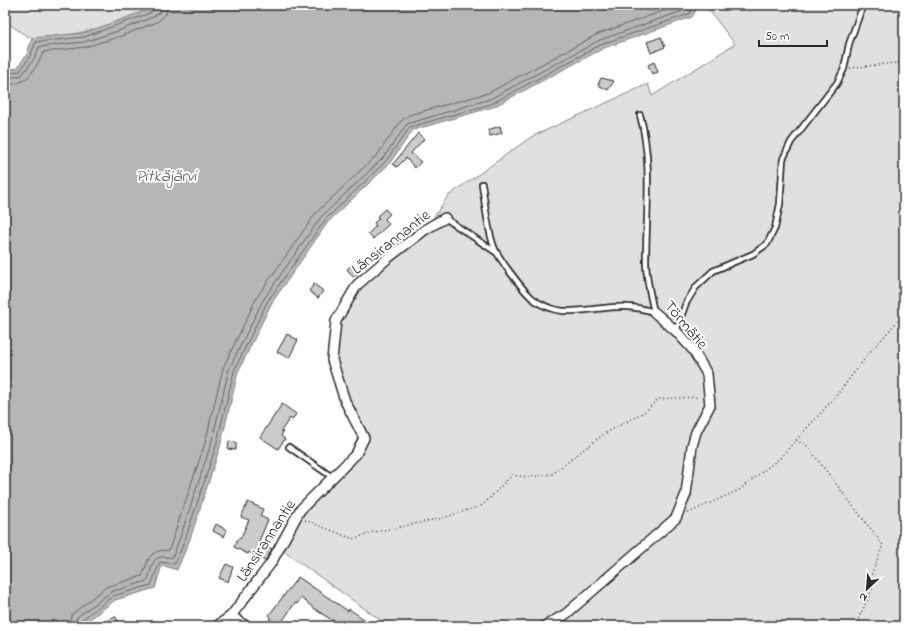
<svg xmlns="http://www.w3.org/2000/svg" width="909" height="631" font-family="'Indie Flower',sans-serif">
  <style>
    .green { fill: #e0e0e0; stroke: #868686 }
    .water { fill: #b6b6b6; stroke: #7e7e7e }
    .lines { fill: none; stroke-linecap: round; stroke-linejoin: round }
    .shore { stroke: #636363; stroke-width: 1 }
    .building { fill: #cbcbcb; stroke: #2b2b2b }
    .service-casing { stroke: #2b2b2b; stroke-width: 8 }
    .minor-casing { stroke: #2b2b2b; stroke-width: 12 }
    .path { stroke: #2b2b2b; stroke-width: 1.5; stroke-dasharray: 1 3; stroke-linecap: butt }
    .service { stroke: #fff; stroke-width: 4.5 }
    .minor { stroke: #fff; stroke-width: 9 }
    .labels { text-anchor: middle; stroke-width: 4; stroke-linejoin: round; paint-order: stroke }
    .street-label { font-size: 16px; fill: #2b2b2b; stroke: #fff }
    .water-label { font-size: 17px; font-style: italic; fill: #5c5c5c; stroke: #fff }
  </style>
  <rect width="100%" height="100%" fill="#fff"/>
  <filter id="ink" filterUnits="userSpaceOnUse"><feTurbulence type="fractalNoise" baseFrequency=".025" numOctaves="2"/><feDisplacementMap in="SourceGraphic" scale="8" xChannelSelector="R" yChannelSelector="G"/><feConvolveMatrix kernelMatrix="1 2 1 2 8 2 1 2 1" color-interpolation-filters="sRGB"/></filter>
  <g filter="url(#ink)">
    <path class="green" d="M5,5H155C131,22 63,40 34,38C27,38 11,25 5,21Z
      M705,5H904V626H389L279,548L297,516L364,438L332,360L336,321L357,285L426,229L448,196L531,137L648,84L652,96L735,44Z"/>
    <path class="water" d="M155,5H699L692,17L604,48L493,107L413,130L389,164L328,222L271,304L238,372L220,447L190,539L177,570L162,565L155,588L115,600L81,626H5V70L17,68L27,54L32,38L83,33L115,22L149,9Z"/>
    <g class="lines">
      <path class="shore" d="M5,74L20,71L30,56L36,42L84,37L150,13L155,9L157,5
        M5,79L22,75L34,59L39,47L84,42L118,31L153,17L160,12L162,5
        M5,85C30,84 33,71 44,52L85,47L121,36L157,22L166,14L168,5
        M68,626L72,614L106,587L142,576C147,567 147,553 159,551C162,550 166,551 169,550L205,443L223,368L257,297L316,213L378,154L401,121L409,115L488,93L598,34L680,5
        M74,626L77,617L111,592L147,581C151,573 151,557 162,557C166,556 169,558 172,558L181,535L211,444L229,369L263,300L321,217L383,158L407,124L490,99L600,40L685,10L688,5
        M79,626L80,621L113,596L151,585L160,562L175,564L186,537L216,446L234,371L267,302L325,220L386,161L410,127L491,104L602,44L689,14L694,5"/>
    </g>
    <path class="building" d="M661,37L665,47L651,53L647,42Z
      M654,62L658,72L652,74L648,65Z
      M601,78L614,81L608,90L598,85Z
      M500,126L502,133L490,136L488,130Z
      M418,133L424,139L411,153L421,162L415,168L406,158L397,167L393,164Z
      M385,209L390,214L385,219L389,224L373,239L368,234L376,226L374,223L379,218L377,216Z
      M352,265L358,273L353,277L347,269Z
      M314,284L323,291L318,298L309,291Z
      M287,334L298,340L289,358L277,352Z
      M282,404L296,414L292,420L290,418L281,431L283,432L281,436L285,439L278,449L260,437Z
      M229,441L236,442V450L228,449Z
      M248,502L263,509L260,516L268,520L259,541L272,549L265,561L249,552L248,554L234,547L238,538L240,539L249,520L241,517Z
      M216,524L227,530L224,537L213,531Z
      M226,564L233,567L228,582L219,578Z
      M298,577L348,611L349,609L367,621L363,626H342L319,612L301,598L297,604L295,603L279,626L269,619L271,617L269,615Z
      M115,616L122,626H98Z"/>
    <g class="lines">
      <defs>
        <path id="service" d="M640,115C653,162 646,213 646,261C646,278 650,295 654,312
          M482,184C485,204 487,225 493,244C496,256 523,290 532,298C540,305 553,310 563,311C598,312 618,300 654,312
          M445,218L497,253
          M676,331L686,303L696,287L713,271L753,254L767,244L775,228L780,204L783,159L791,142L837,83L844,69L849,44L863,5
          M289,447L332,477"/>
        <path id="minor" d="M231,616L246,626
          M217,626L231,616L271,563L300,510L356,454L364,438L345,401L332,360L336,321L357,285L388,258L426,229L445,218
          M545,626L566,614L676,518L686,494L692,446L696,432L710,405L707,374L693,350L676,331L654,312"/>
      </defs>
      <use href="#service" class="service-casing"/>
      <use href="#minor" class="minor-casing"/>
      <path class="path" d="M850,68L904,62
        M796,440L807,446L883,545L871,576L873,588L855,626
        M688,513L739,490L780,458L836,396L870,352L904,314
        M305,520L353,539L370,533L443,518L483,505L512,475L529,477L552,474L604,434L646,411L658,399L699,397"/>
      <use href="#service" class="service"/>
      <use href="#minor" class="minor"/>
    </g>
  </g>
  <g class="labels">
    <g class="street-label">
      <text transform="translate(390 241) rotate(-38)" y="6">Länsirannantie</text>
      <text transform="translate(687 324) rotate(50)" y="6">Törmätie</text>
      <text transform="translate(265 540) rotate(-57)" y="6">Länsirannantie</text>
    </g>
    <g class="water-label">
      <text x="166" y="181">Pitkäjärvi</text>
    </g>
  </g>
  <rect width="909" height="631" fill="none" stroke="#fff" stroke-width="20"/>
  <rect x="10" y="10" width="889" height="611" fill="none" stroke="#2b2b2b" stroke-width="1.5" filter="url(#ink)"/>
  <g transform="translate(867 589) rotate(206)" stroke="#ffffff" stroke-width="3" paint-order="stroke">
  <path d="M0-3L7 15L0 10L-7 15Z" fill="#2b2b2b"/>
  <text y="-6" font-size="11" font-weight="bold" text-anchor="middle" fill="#2b2b2b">N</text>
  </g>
  <path d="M759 40v6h68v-6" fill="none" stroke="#2b2b2b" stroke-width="2"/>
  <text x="765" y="40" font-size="12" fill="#2b2b2b" stroke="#ffffff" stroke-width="3" paint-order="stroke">50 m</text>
</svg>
